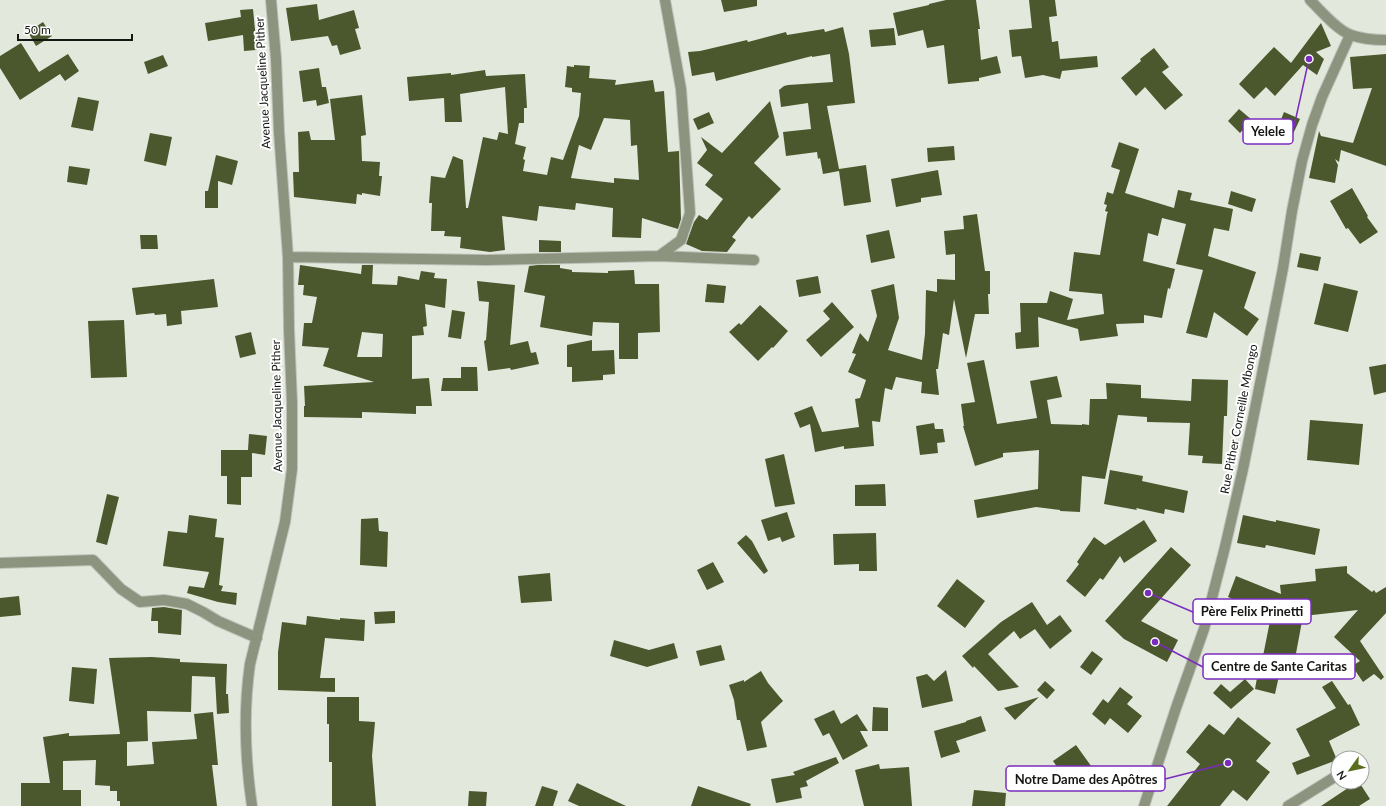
<svg xmlns="http://www.w3.org/2000/svg" width="1386" height="806" font-family="Lato,sans-serif">
  <style>
    .building { fill: #4b582e; fill-rule: evenodd }
    .lines { fill: none; stroke-linecap: round; stroke-linejoin: round }
    .minor-casing { stroke: #bec2b8; stroke-width: 12 }
    .minor { stroke: #8c937f; stroke-width: 10 }
    .labels { text-anchor: middle; stroke-width: 4; stroke-linejoin: round; paint-order: stroke }
    .street-label { font-size: 12px; fill: #151713; stroke: #fff }
    .leader { fill: none; stroke: #7b2cbf; stroke-width: 1.5 }
    .callout-dot { fill: #7b2cbf; stroke: #fff; stroke-width: 1.5 }
    .callout { fill: #fff; stroke: #7b2cbf; stroke-width: 1.5 }
    .callout-label { font-size: 13px; text-anchor: middle; font-weight: bold; fill: #151713 }
  </style>
  <rect width="100%" height="100%" fill="#e3e8dc"/>
  <path class="building" d="M721,0H757V6L724,12Z
    M946,0H976L980,29H978L981,60L997,56L1001,73L979,78V81L948,84L944,45L927,48L923,30L898,36L893,13L929,5V4Z
    M1029,0H1055L1057,16L1049,17L1052,42L1058,41L1060,59L1097,56L1098,67L1062,71L1060,79L1043,75L1025,78L1021,56L1012,57L1009,30L1032,28Z
    M317,4L319,20L354,10L359,28L355,29L361,49L340,55L337,45L332,46L328,36L291,41L286,8Z
    M253,9L257,50L244,51L243,35L208,41L205,23L241,17L240,10Z
    M43,22L52,36L36,46L28,32Z
    M1321,23L1331,46L1316,52L1324,59L1317,75L1303,65L1275,96L1266,87L1254,99L1239,84L1274,47L1291,63Z
    M843,27L849,54L855,103L827,106L839,169L866,165L871,202L844,206L839,171L823,174L820,158L818,159L817,152L786,156L783,132L811,129L808,103L781,107L779,90L784,86L788,85L833,82L830,54L812,57V56L716,81L714,72L692,76L688,52L700,51L747,40L748,42L786,32L787,35L824,29L825,32Z
    M894,28L896,45L871,47L869,30Z
    M21,43L39,72L68,54L79,71L65,81L60,74L20,100L0,68V56Z
    M1154,48L1169,67L1162,72L1183,95L1165,110L1145,87L1136,96L1121,78L1141,61L1140,59Z
    M1386,54V166L1341,150L1339,162L1335,159L1338,165L1335,183L1309,178L1319,131L1321,136L1353,143L1372,88L1353,89L1350,57Z
    M163,55L168,66L148,74L144,62Z
    M574,65L590,66L589,78L616,80L615,85L653,80L655,92L664,91L668,152L679,151L681,219L678,229L642,218L641,238L612,237L613,208L576,203L575,210L539,206L537,221L502,216L505,250L490,252L460,248L461,237L444,236L445,231H431L432,203H429L431,176L445,178L453,156L463,160L466,208H468L483,137L497,140L499,132L508,134L505,87L460,94L462,122H445L444,98L409,101L407,77L451,73V75L485,70L486,76L525,74L527,108H524V123H519L515,144L526,147L523,159L525,160L523,171L547,175L551,157L563,160L579,116L581,93L572,92V88L565,87L567,66L574,67ZM604,118L630,120L631,146L637,145L639,180L614,178V183L571,178L579,145L591,150Z
    M319,68L322,87H326L329,103L317,106L316,100L303,102L299,71Z
    M362,95L366,135L361,136L362,161L380,162L379,176H382L380,196L362,193V195L357,194L356,204L294,197L293,172H299L298,132L309,131L311,140H335L330,99Z
    M78,97L99,101L93,131L71,127Z
    M770,101L779,137L754,163L781,189L752,219L749,216L732,237L736,240L727,252L702,251L686,244L694,222L699,215L707,220L723,199L705,185L713,175L697,163L707,150L701,137L722,153Z
    M1239,109L1252,120L1240,133L1228,121Z
    M709,112L714,123L698,130L693,119Z
    M1284,112L1300,119L1293,134L1278,127Z
    M150,133L172,137L166,166L144,161Z
    M1119,142L1139,149L1125,193L1174,208L1178,190L1192,193L1190,200L1233,209L1229,231L1214,228L1208,256L1256,272L1244,308L1259,319L1247,336L1214,312L1207,338L1186,333L1203,270L1176,264L1186,224L1162,218L1158,236L1148,233L1143,261L1175,269L1170,289L1168,288L1162,318L1144,315V323L1116,324L1118,336L1080,341L1078,329L1038,317L1039,347L1016,349L1015,333L1021,332L1020,303H1047L1050,291L1073,299L1067,320L1104,314L1102,294L1069,291L1074,252L1100,255L1107,214L1108,212L1105,211L1107,205L1104,204L1107,192L1113,194L1120,170L1111,167Z
    M954,146L955,160L928,162L927,148Z
    M216,155L238,161L232,185L218,181V208H205V191H208Z
    M69,166L90,169L87,185L67,182Z
    M938,170L942,195L921,198V202L896,207L891,179Z
    M1352,188L1368,216L1367,217L1378,232L1360,244L1348,228L1346,229L1330,201Z
    M1231,191L1256,199L1252,212L1228,204Z
    M977,214L985,271H990V294H988L989,314H975L966,358L954,299L949,335L943,333L938,369H936L939,395L921,393L922,382L896,377L892,390L885,388L880,422L872,421L874,446L844,449V446L815,452L810,424L800,428L794,413L812,406L822,432L859,427L855,399L860,398L866,380L848,372L856,354L852,353L860,333L868,342L877,316L871,290L894,284L899,318L888,350L922,360L925,334L926,290L937,292V279L955,280V254L946,255L944,231L964,229L963,216Z
    M889,230L895,258L871,263L866,235Z
    M140,235H157L158,249H141Z
    M539,240L561,241V252H539Z
    M1300,253L1321,257L1318,271L1297,267Z
    M300,265L361,274L362,265H373L372,284L397,285L398,276L419,280L421,271L435,273L434,278L447,279L445,308L425,304L427,326L423,327L424,335L412,336V379L429,378L432,406H416V414L362,412V418L304,417V406H305L304,386L374,382L323,366L329,348L302,346L304,323H312L317,297L303,295L304,285H298ZM362,332L383,334L382,357H357Z
    M538,265H560V268L572,270V272L608,273V271L634,270L635,284H659L660,332L638,333V359H619V323L593,322L592,336L540,327L545,296L524,292L529,266Z
    M818,276L821,293L799,297L796,280Z
    M214,279L218,307L181,311L182,324L167,326L166,314L155,315L154,313L136,315L132,288Z
    M477,281L515,285L510,345L528,341L531,353L536,352L539,364L511,370L510,368L488,371L484,341L486,340L489,302L479,301Z
    M1324,283L1358,291L1348,332L1314,324Z
    M707,284L726,286L724,303L705,302Z
    M832,302L854,327L821,357L806,340L830,319L823,311Z
    M760,305L788,331L773,348L772,347L758,361L729,332L739,323L741,325Z
    M452,310L465,312L461,339L448,337Z
    M124,320L127,377L91,378L88,321Z
    M251,332L256,354L240,358L235,336Z
    M592,340V351L614,350L615,374L603,375V380L572,382V367H567V345Z
    M984,360L997,424L1037,418L1030,381L1057,376L1062,397L1047,400L1051,424L1082,425V424L1089,425L1090,399H1107L1106,383L1141,385V398L1191,401L1192,379L1228,380L1227,416H1224L1222,464L1202,463L1203,456L1188,455L1190,423L1147,422V417L1118,415L1105,479L1082,476L1080,512L1060,511V510L1036,507L977,518L974,500L1038,489L1039,450L1003,453V457L975,466L963,426H964L961,404L975,402L967,363Z
    M1386,364V392L1374,395L1369,367Z
    M461,367H477L478,391H441L443,378H461Z
    M1310,420L1363,424L1359,465L1307,460Z
    M934,423L935,429H943L945,442L937,443L938,453L920,455L916,426Z
    M249,434L267,436L265,455L252,453V477H241V505L227,504V476H221V450H248Z
    M784,454L795,504L775,507L765,459Z
    M1110,470L1143,476L1142,481L1188,491L1184,513L1165,509L1164,514L1136,508L1137,510L1104,504Z
    M885,484L886,506H855V485Z
    M107,494L119,497L107,545L96,542Z
    M787,512L795,537L782,542L780,537L768,541L761,520Z
    M189,515L217,519L215,537L224,538L219,585L223,586L221,591L237,593L236,605L218,602L187,593L189,586L204,588L209,572L163,566L168,531L187,533Z
    M1243,515L1276,522V520L1320,529L1315,555L1266,545L1265,548L1237,543Z
    M378,518L379,531L388,532L387,567L360,565L361,519Z
    M1144,520L1157,541L1124,563L1120,556L1103,580L1100,578L1085,597L1066,581L1079,564L1077,562L1094,537L1105,545Z
    M876,533L877,571H859V564L834,565L833,534Z
    M746,535L752,541L768,571L764,574L737,543Z
    M1171,547L1191,565L1141,621L1178,640L1167,662L1124,639L1105,621Z
    M713,562L724,582L707,590L697,570Z
    M1347,566V573L1372,592L1374,590L1376,593L1386,587V613L1360,641L1384,677L1381,680L1374,674L1363,682L1352,666L1360,661L1334,637L1358,610L1303,616L1294,664L1282,662L1275,694L1255,689L1260,661H1262L1271,616L1228,597L1236,576L1281,594L1280,585L1316,581L1315,569Z
    M550,573L552,601L521,603L518,576Z
    M957,579L985,601L965,628L937,606Z
    M19,596L21,615L0,617V598Z
    M1032,602L1047,625L1060,615L1072,631L1050,649L1035,629L1020,639L1014,631L988,654L1019,687L998,691L974,666L973,668L962,656L1001,622Z
    M164,607L182,610L181,635L158,633V621H151L152,608Z
    M395,611V623L375,624L374,612Z
    M307,616L340,620V618L365,620L364,641L325,638L320,678H335V692L278,690V652L282,622L306,625Z
    M614,640L649,650L674,643L678,658L647,667L610,656Z
    M721,645L725,660L700,666L696,651Z
    M1092,651L1103,659L1091,675L1080,667Z
    M152,657L180,659V662L227,664L226,694H228L229,713L217,714L215,677L192,676L191,712L147,711L148,741L127,742V766L154,764L152,742L197,739L194,714L213,712L218,765H212L217,806H120V801H117V791H110V786L95,785L96,760L63,761V790H81V806H21V783H50L43,737L69,733V736L120,734L109,658Z
    M72,667L97,669L94,704L69,701Z
    M946,670L953,701L922,708L916,677L927,674L934,681Z
    M761,671L768,683L783,701L761,722L767,747L747,751L740,720H737L734,700L729,685L744,680V682Z
    M1245,679L1254,689L1231,709L1213,693L1221,684L1230,692Z
    M1045,681L1055,690L1047,699L1037,690Z
    M1332,681L1348,705L1350,704L1360,725L1329,741L1337,760L1297,775L1292,763L1310,756L1296,729L1336,708L1322,687Z
    M1120,687L1133,697L1127,704L1142,716L1128,733L1110,718L1105,725L1092,714L1103,699L1108,703Z
    M327,697H359V721L375,722L372,756L376,806H332V762H329V724H327Z
    M1039,697L1015,720L1004,708Z
    M873,707L888,708V731H872Z
    M834,710L841,724L857,714L868,731H860L868,746L843,760L829,733L823,736L814,719Z
    M981,716L986,731L956,741L960,752L941,758L934,731L966,722V721Z
    M1238,717L1271,743L1256,761L1270,772L1247,801L1233,790L1220,806H1167L1200,764L1186,752L1209,724L1224,735Z
    M1076,745L1094,770L1066,790L1059,780L1064,777L1053,761Z
    M836,757L839,763L806,781L808,786L800,788L802,798L776,803L771,779L795,775L793,772Z
    M879,764L880,769L909,767L912,806H864L855,770Z
    M1357,782H1359L1370,799L1359,806H1321Z
    M577,783L626,806H579L568,801Z
    M542,786L558,791L553,806H535Z
    M698,786L751,804L750,806H691Z
    M974,790L1006,793L1005,806H972Z
    M469,791L487,792L486,806H468Z"/>
  <g class="lines">
    <defs>
      <path id="minor" d="M1310,0C1321,11 1337,30 1351,35C1362,39 1375,40 1386,40
        M659,256L681,240L690,213L681,89L665,0
        M288,257L487,260L659,256L754,260
        M0,563L93,560L121,589L140,602L164,600L187,604L203,612L218,621L257,638
        M252,806C245,758 243,712 250,664L285,522L292,469V403L289,330L288,257L279,132L276,59L271,0
        M1144,806L1176,708L1204,629L1225,547L1243,469L1274,314L1283,268L1292,211L1302,161L1312,125L1322,97L1350,35
        M1288,806L1338,775"/>
    </defs>
    <use href="#minor" class="minor-casing"/>
    <use href="#minor" class="minor"/>
  </g>
  <g class="labels">
    <g class="street-label">
      <text transform="translate(263 83) rotate(-93)" y="4">Avenue Jacqueline Pither</text>
      <text transform="translate(277 406) rotate(-91)" y="4">Avenue Jacqueline Pither</text>
      <text transform="translate(1239 419) rotate(-79)" y="4">Rue Pither Corneille Mbongo</text>
    </g>
  </g>
  <path class="leader" d="M1309 59L1293 131M1148 593L1193 612M1155 642L1203 667M1228 763L1165 779"/>
  <g class="callout-dot">
    <circle cx="1309" cy="59" r="4"/>
    <circle cx="1148" cy="593" r="4"/>
    <circle cx="1155" cy="642" r="4"/>
    <circle cx="1228" cy="763" r="4"/>
  </g>
  <g class="callout">
    <rect x="1243" y="119" width="50" height="25" rx="4"/>
    <rect x="1193" y="599" width="118" height="25" rx="4"/>
    <rect x="1203" y="654" width="152" height="25" rx="4"/>
    <rect x="1006" y="766" width="159" height="25" rx="4"/>
  </g>
  <g class="callout-label">
    <text x="1268" y="136">Yelele</text>
    <text x="1252" y="616">Père Felix Prinetti</text>
    <text x="1279" y="671">Centre de Sante Caritas</text>
    <text x="1086" y="784">Notre Dame des Apôtres</text>
  </g>
  <g transform="translate(1350 770) rotate(237)"><circle r="19" fill="#ffffff" stroke="#a1a2a1"/>
  <path d="M0-3L7 15L0 10L-7 15Z" fill="#586e1d"/>
  <text y="-6" font-size="11" font-weight="bold" text-anchor="middle" fill="#151713">N</text>
  </g>
  <path d="M18 34v6h114v-6" fill="none" stroke="#151713" stroke-width="2"/>
  <text x="24" y="34" font-size="12" fill="#151713" stroke="#ffffff" stroke-width="3" paint-order="stroke">50 m</text>
</svg>
